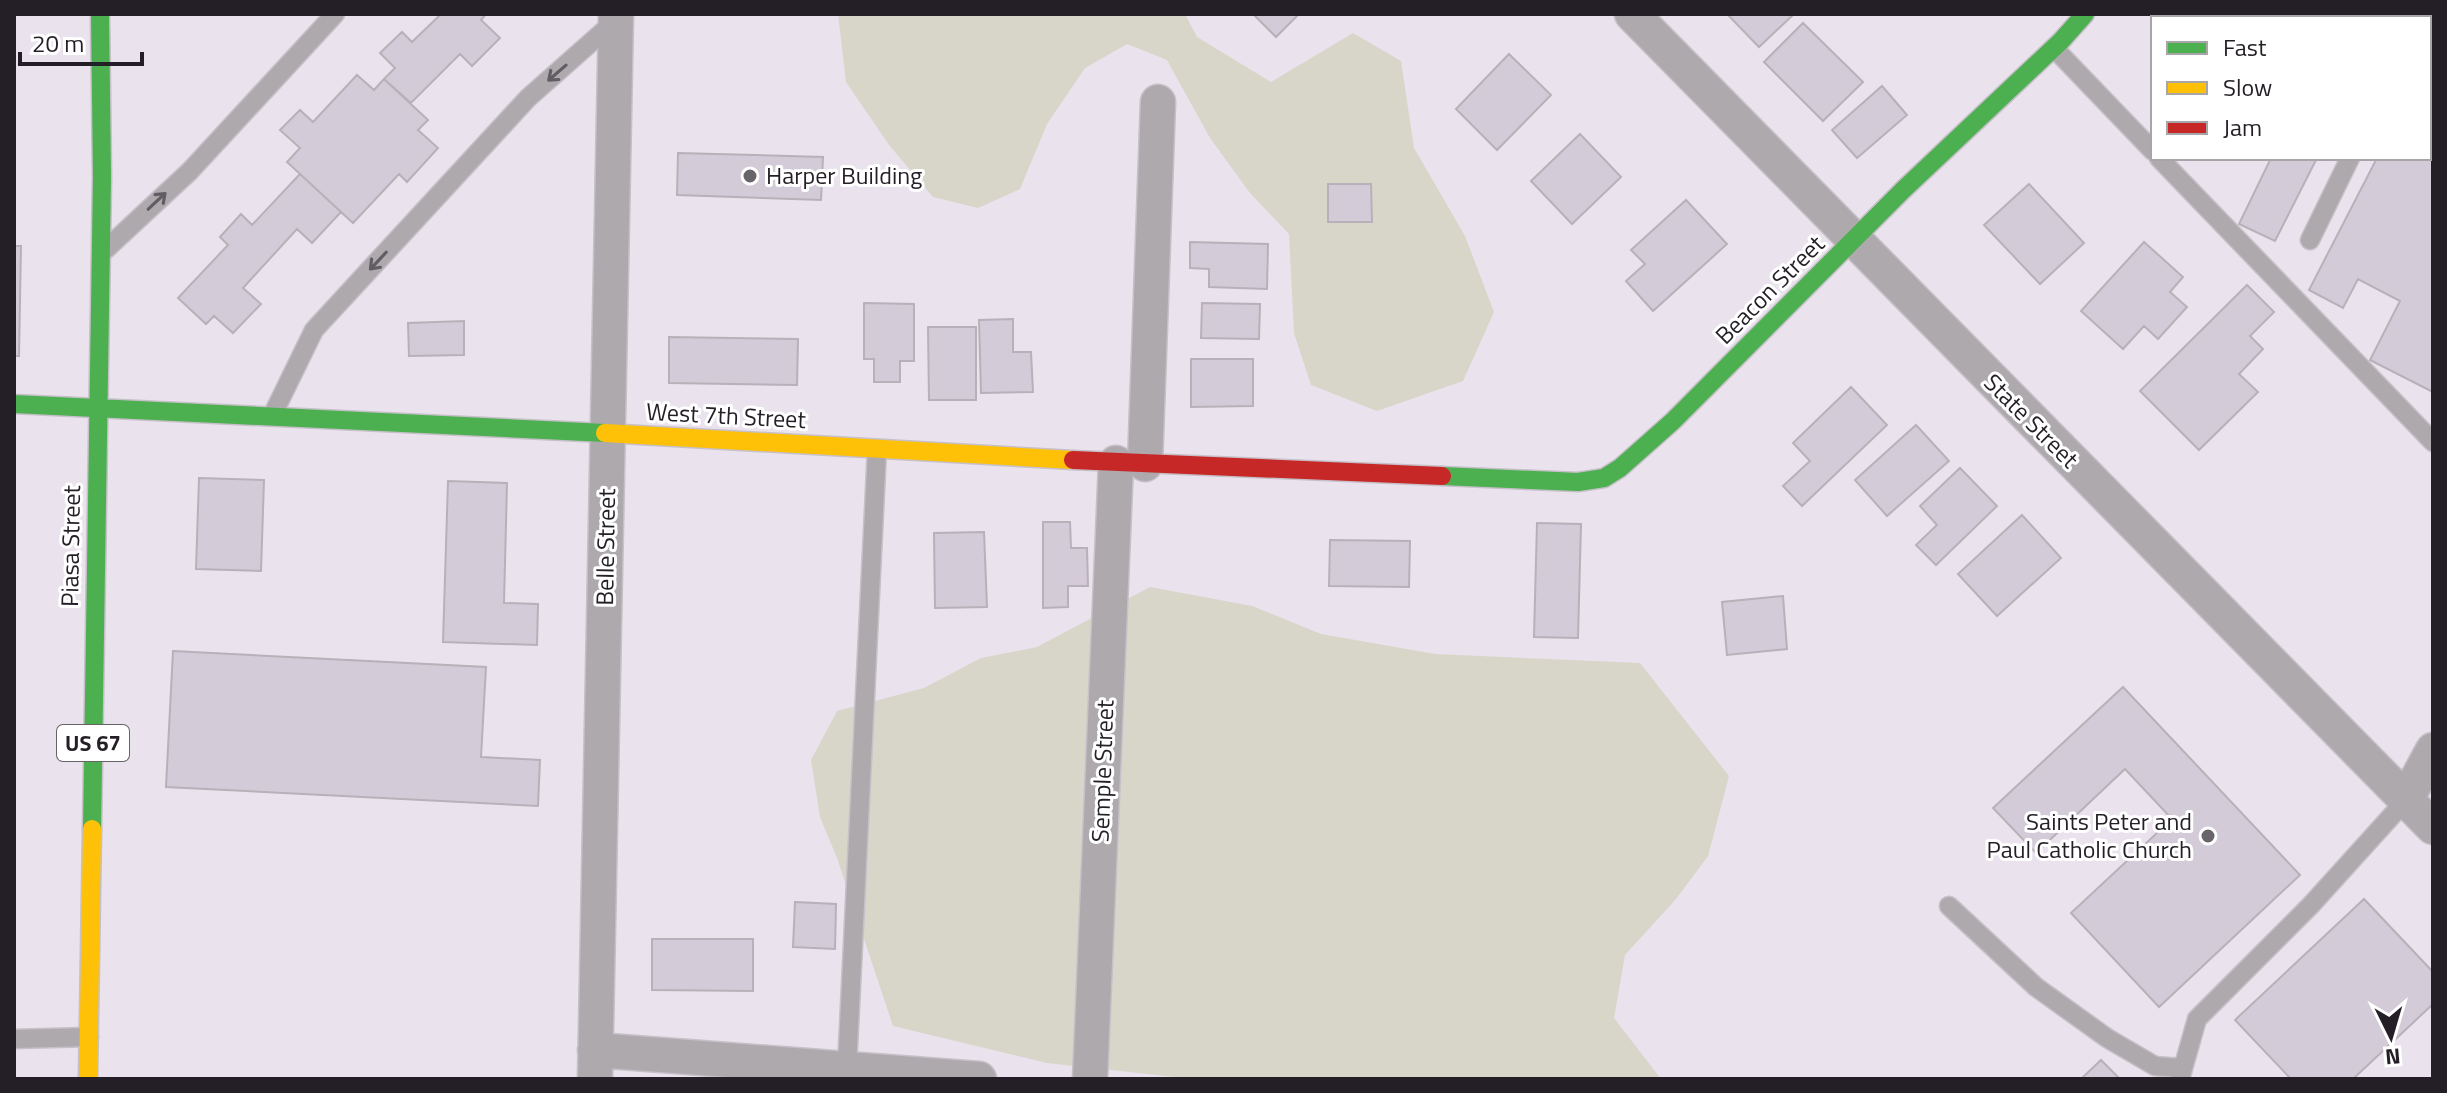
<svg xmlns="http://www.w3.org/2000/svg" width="2447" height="1093" font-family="'Titillium Web',sans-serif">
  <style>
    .green { fill: #d7d6c9 }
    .building { fill: #d4cbd8; stroke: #b7b1b9; stroke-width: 2 }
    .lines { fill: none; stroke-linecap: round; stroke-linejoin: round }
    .lane-casing { stroke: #c6c0c8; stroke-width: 21 }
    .street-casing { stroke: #c6c0c8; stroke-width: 37 }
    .fast-casing { stroke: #c6c0c8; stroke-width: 21 }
    .slow-casing { stroke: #c6c0c8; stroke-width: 21 }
    .jam-casing { stroke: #c6c0c8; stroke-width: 21 }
    .lane { stroke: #ada9ad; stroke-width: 18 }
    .street { stroke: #ada9ad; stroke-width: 34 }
    .fast { stroke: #4caf50; stroke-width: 18 }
    .slow { stroke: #ffc107; stroke-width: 18 }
    .jam { stroke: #c62828; stroke-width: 18 }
    .oneway { stroke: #625d63 }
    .poi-dot { fill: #69636c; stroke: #fff; stroke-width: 3 }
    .labels { text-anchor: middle; stroke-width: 6; stroke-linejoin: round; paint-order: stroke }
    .shield { fill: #fff; stroke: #666267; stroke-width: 2 }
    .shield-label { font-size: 22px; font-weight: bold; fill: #241f26 }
    .poi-label { font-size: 24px; fill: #241f26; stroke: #fff; text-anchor: start }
    .street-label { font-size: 24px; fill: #241f26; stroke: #fff }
  </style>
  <rect width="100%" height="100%" fill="#eae2ed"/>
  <path class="green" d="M838,14H1185L1197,37L1271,82L1353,33L1401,61L1414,148L1465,236L1494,312L1463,381L1377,411L1311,385L1294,333L1289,234L1250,193L1210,138L1167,60L1127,44L1085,68L1047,124L1020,189L978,208L933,197L889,145L846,82Z
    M1150,587L1252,606L1321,634L1435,654L1640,663L1729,776L1708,856L1676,899L1625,955L1614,1018L1661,1079H1193L1047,1063L893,1026L837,858L820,817L811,760L837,711L924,688L981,658L1037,647Z"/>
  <path class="building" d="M441,14H486L481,20L500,38L472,66L460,54L411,103L384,79L395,68L380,53L402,32L412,42Z
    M1253,14H1299L1276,37Z
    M1727,14H1794L1759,47Z
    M1803,23L1863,82L1823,121L1764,62Z
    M1509,54L1551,95L1497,150L1456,109Z
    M357,75L374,90L384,79L428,120L418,130L438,148L407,182L399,174L353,223L287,162L300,148L280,130L300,110L313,122Z
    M2429,81L2433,83V392L2370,360L2400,301L2358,279L2343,308L2309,290L2377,158H2429Z
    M1882,86L1907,115L1857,158L1832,130Z
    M1580,134L1621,177L1572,224L1531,181Z
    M678,153L823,157L821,200L677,195Z
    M2271,158H2317L2275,241L2239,224Z
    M300,174L341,212L312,243L297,229L243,288L261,304L233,333L214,316L206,324L178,298L228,245L220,237L241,214L252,225Z
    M1328,184H1371L1372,222H1328Z
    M2029,184L2084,243L2040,284L1984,225Z
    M1686,200L1727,244L1653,311L1626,281L1645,264L1631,250Z
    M1190,242L1268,244L1267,289L1209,287V269L1190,268Z
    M2144,242L2183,277L2170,292L2187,307L2158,339L2144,326L2123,349L2081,311Z
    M14,246H21L19,356H14Z
    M2247,285L2274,312L2250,336L2263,349L2239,374L2258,392L2199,450L2140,391Z
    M864,303L914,304V361H900V382H874V359H864Z
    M1202,303L1260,304L1259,339L1201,338Z
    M1013,319V352H1031L1033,392L981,393L979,320Z
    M464,321V355L409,356L408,323Z
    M928,327H976V400H929Z
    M669,337L798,339L797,385L669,383Z
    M1191,359H1253V406L1191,407Z
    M1851,387L1887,425L1802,506L1783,486L1810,461L1793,443Z
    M1916,425L1949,461L1887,516L1855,480Z
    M1960,468L1997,506L1936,565L1916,545L1937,525L1920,506Z
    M199,478L264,480L261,571L196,569Z
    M448,481L507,483L504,603L538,604L537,645L443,642Z
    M2022,515L2061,558L1997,616L1958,574Z
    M1043,522H1070L1071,548H1087L1088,586H1068V607L1043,608Z
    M1537,523L1581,524L1578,638L1534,637Z
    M984,532L987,607L935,608L934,533Z
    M1330,540L1410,541L1409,587L1329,586Z
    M1783,596L1787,649L1727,655L1722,602Z
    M173,651L486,667L481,757L540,760L538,806L166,787Z
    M2123,687L2300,875L2159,1007L2071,913L2172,819L2125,769L2036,853L1993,808Z
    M2364,899L2433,972V1004L2353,1079H2291L2235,1020Z
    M795,902L836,904L835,949L793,947Z
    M652,939H753V991L652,990Z
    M2101,1060L2120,1079H2081Z"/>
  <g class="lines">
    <defs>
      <path id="lane" d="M2054,48L2153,151
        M2429,61L2433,63
        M2159,158L2433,442
        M2310,240L2350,158
        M105,250L190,171L335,14
        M273,414L314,330L528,98L615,21
        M1949,906L2036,987L2107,1038L2155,1066L2181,1068
        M14,1039L89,1037
        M847,1068L877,449
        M2180,1079L2197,1019L2311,905L2406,800"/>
      <path id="street" d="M1632,14L2433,827
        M1145,464L1158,102
        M2406,800L2433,750
        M595,1050L979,1079
        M595,1079L616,14
        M1090,1079L1116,463"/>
      <path id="fast" d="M14,404L605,433
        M1442,476L1578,482L1604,478L1620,468L1673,421L1903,190L2061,41L2085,14
        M92,829L102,177L100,14"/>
      <path id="slow" d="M605,433L1073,460
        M88,1079L92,829"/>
      <path id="jam" d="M1073,460L1442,476"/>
    </defs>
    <use href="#lane" class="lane-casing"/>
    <use href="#street" class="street-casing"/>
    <use href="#fast" class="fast-casing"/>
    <use href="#slow" class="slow-casing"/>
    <use href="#jam" class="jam-casing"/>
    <use href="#lane" class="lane"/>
    <use href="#street" class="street"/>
    <use href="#fast" class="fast"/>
    <use href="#slow" class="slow"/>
    <use href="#jam" class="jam"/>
  </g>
  <defs><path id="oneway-shaft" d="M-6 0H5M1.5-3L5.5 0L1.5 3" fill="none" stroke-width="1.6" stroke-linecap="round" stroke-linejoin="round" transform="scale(2)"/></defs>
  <g class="oneway">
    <use href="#oneway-shaft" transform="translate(557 73) rotate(139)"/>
    <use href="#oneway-shaft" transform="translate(157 201) rotate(-43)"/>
    <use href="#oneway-shaft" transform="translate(378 261) rotate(133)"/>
  </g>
  <g class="poi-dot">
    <circle cx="750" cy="176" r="8"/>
    <circle cx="2208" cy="836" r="8"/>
  </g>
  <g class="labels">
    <rect class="shield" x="57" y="725" width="72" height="36" rx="6"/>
    <g class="shield-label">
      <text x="93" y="751">US 67</text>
    </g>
    <g class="poi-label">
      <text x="766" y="184">Harper Building</text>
      <text x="2192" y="830" text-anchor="end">Saints Peter and<tspan x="2192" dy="28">Paul Catholic Church</tspan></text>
    </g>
    <g class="street-label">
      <text transform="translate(1770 290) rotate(-45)" y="8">Beacon Street</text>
      <text transform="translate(726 416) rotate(3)" y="8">West 7th Street</text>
      <text transform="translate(2031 421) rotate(45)" y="8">State Street</text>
      <text transform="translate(71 546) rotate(-89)" y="8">Piasa Street</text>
      <text transform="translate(606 547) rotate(-89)" y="8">Belle Street</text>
      <text transform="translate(1103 771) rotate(-88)" y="8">Semple Street</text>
    </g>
  </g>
  <rect width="2447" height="1093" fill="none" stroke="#241f26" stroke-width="32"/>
  <rect x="2151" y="16" width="280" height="144" fill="#ffffff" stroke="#a7a5a8" stroke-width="2"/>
  <rect x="2167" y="42" width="40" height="12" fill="#4caf50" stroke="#a7a5a8" stroke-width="2"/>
  <text x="2223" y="56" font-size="24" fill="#241f26">Fast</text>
  <rect x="2167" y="82" width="40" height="12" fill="#ffc107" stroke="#a7a5a8" stroke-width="2"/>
  <text x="2223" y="96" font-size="24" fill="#241f26">Slow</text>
  <rect x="2167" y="122" width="40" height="12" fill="#c62828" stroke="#a7a5a8" stroke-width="2"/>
  <text x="2223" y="136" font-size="24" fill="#241f26">Jam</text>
  <g transform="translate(2391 1037) rotate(175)" stroke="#ffffff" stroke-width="6" paint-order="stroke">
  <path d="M0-6L14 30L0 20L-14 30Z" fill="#241f26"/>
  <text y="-12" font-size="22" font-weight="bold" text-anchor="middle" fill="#241f26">N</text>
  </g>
  <path d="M20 52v12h122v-12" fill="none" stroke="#241f26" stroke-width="4"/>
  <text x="32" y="52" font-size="24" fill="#241f26" stroke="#ffffff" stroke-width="6" paint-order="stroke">20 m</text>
</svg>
